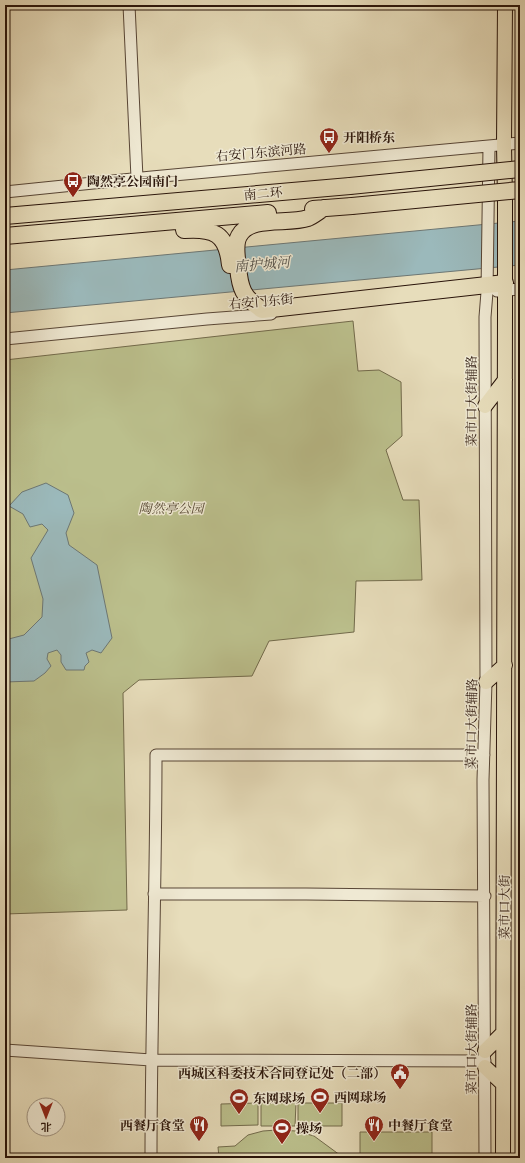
<svg xmlns="http://www.w3.org/2000/svg" width="525" height="1163" font-family="'Libre Caslon Text','Noto Serif SC',serif">
  <style>
    .green { fill: #bbbf8c; stroke: #726a4b }
    .water { fill: #9bb9bb; stroke: #6d7774 }
    .lines { fill: none; stroke-linecap: round; stroke-linejoin: round }
    .minor-casing { stroke: #584636; stroke-width: 13 }
    .major-casing { stroke: #29140a; stroke-width: 16 }
    .highway-casing { stroke: #29140a; stroke-width: 18 }
    .minor { stroke: #efe9d3; stroke-width: 11 }
    .major { stroke: #e7ddbb; stroke-width: 14 }
    .highway { stroke: #e7ddbb; stroke-width: 16 }
    .highway-bridge-casing { stroke: #29140a; stroke-width: 18; stroke-linecap: butt }
    .highway-bridge { stroke: #e7ddbb; stroke-width: 16 }
    .labels { text-anchor: middle; stroke-width: 3; stroke-linejoin: round; paint-order: stroke }
    .poi-label { font-size: 13px; font-weight: bold; fill: #29140a; stroke: #efe9d3; text-anchor: start }
    .street-label { font-size: 13px; fill: #29140a; stroke: #efe9d3 }
    .park-label { font-size: 13px; font-style: italic; fill: #554731; stroke: #efe9d3 }
    .water-label { font-size: 14px; font-style: italic; fill: #514e48; stroke: #efe9d3 }
  </style>
  <rect width="100%" height="100%" fill="#e7ddbb"/>
  <filter id="stains"><feTurbulence type="fractalNoise" baseFrequency=".005" numOctaves="4"/><feColorMatrix values="0 0 0 0 .2 0 0 0 0 .09 0 0 0 0 .02 0 0 0 .5 -.17"/></filter>
  <radialGradient id="worn" r=".72"><stop offset=".6" stop-color="#630" stop-opacity="0"/><stop offset="1" stop-color="#630" stop-opacity=".3"/></radialGradient>
  <path class="green" d="M353,321L358,371L379,370L401,382L402,436L386,450L403,500H419L422,580L356,581L354,632L269,641L252,676L139,680L123,693L127,910L5,914V360Z
    M258,1103V1125L221,1126V1104Z
    M261,1103H296L295,1126H261Z
    M298,1103H342V1126H298Z
    M277,1130L296,1131L314,1136L344,1158H219L218,1147L235,1146L248,1135L263,1131Z
    M360,1132H432V1158H360Z"/>
  <path class="water" d="M520,221V265L5,313V270Z
    M46,483L68,495L74,513L66,533L69,545L97,565L112,638L101,653L92,650L86,653L89,662L85,666L84,670H66L61,662V655L57,650L48,653L47,659L51,666L45,673L34,681L5,682V640L24,635L42,617L43,599L31,558L48,530L42,524L30,527L23,514L9,506L22,492Z"/>
  <g class="lines">
    <defs>
      <path id="minor" d="M129,5L137,178
        M5,192L152,177L520,143
        M497,291L520,289
        M5,339L207,319L271,314
        M154,894H306L485,896
        M5,1050L151,1060L485,1061
        M151,1158C151,1024 156,889 156,755H484
        M485,1158L483,780L486,682L485,317L487,292L489,147"/>
      <path id="major" d="M485,406L505,380
        M486,682L505,665
        M485,1051L503,1033
        M485,1067L503,1084
        M503,1158L505,315V199L504,145L505,5"/>
      <path id="highway" d="M324,208C319,211 313,216 308,218C288,225 250,215 239,236C234,245 237,257 238,267C240,289 243,297 262,310L505,283
        M313,209L352,206
        M5,216L350,186
        M184,230C213,228 227,233 230,265
        M5,236L268,213"/>
    </defs>
    <use href="#minor" class="minor-casing"/>
    <use href="#major" class="major-casing"/>
    <use href="#highway" class="highway-casing"/>
    <use href="#minor" class="minor"/>
    <use href="#major" class="major"/>
    <use href="#highway" class="highway"/>
    <defs>
      <path id="highway-bridge" d="M350,186L520,169
        M352,206L520,190"/>
    </defs>
    <use href="#highway-bridge" class="highway-bridge-casing"/>
    <use href="#highway-bridge" class="highway-bridge"/>
  </g>
  <defs>
    <symbol id="bus-pin" viewBox="-11 -11 22 30"><path d="M0 17L-7.5 6A9.5 9.5 0 1 1 7.5 6Z" fill="#8f2418" stroke="#efe9d3"/><path d="M-5-6H5V4H4V6H2V4H-2V6H-4V4H-5ZM-3.5-4V0h7V-4ZM-3.5 1.2v1.5H-2V1.2ZM2 1.2v1.5H3.5V1.2Z" fill="#fff"/></symbol>
    <symbol id="civic-pin" viewBox="-11 -11 22 30"><path d="M0 17L-7.5 6A9.5 9.5 0 1 1 7.5 6Z" fill="#8f2418" stroke="#efe9d3"/><path d="M-.6-6.5H3V-4.5H.6V-3L4-1V1h2V6H-6V1h2V-1L-.6-3ZM-1.2 2.5V6h2.4V2.5Z" fill="#fff"/></symbol>
    <symbol id="stadium-pin" viewBox="-11 -11 22 30"><path d="M0 17L-7.5 6A9.5 9.5 0 1 1 7.5 6Z" fill="#8f2418" stroke="#efe9d3"/><path d="M0-5a6.5 5 0 1 0 0 10a6.5 5 0 1 0 0-10ZM-3.5-1.8h7v3.6h-7Z" fill="#fff"/></symbol>
    <symbol id="restaurant-pin" viewBox="-11 -11 22 30"><path d="M0 17L-7.5 6A9.5 9.5 0 1 1 7.5 6Z" fill="#8f2418" stroke="#efe9d3"/><path d="M-5-6h1v4h1v-4h1v4h1v-4h1v5L-1.5 .5V6h-2V.5L-5-1ZM5-6V6H3V1.5H1.5Q1.5-4 5-6Z" fill="#fff"/></symbol>
  </defs>
  <g fill-rule="evenodd">
    <use href="#bus-pin" x="318" y="126" width="22" height="30"/>
    <use href="#bus-pin" x="62" y="170" width="22" height="30"/>
    <use href="#civic-pin" x="389" y="1062" width="22" height="30"/>
    <use href="#stadium-pin" x="309" y="1086" width="22" height="30"/>
    <use href="#stadium-pin" x="228" y="1087" width="22" height="30"/>
    <use href="#restaurant-pin" x="188" y="1114" width="22" height="30"/>
    <use href="#restaurant-pin" x="363" y="1114" width="22" height="30"/>
    <use href="#stadium-pin" x="271" y="1117" width="22" height="30"/>
  </g>
  <g class="labels">
    <g class="poi-label">
      <text x="343" y="142">开阳桥东</text>
      <text x="87" y="186">陶然亭公园南门</text>
      <text x="386" y="1078" text-anchor="end">西城区科委技术合同登记处（二部）</text>
      <text x="334" y="1102">西网球场</text>
      <text x="253" y="1103">东网球场</text>
      <text x="185" y="1130" text-anchor="end">西餐厅食堂</text>
      <text x="388" y="1130">中餐厅食堂</text>
      <text x="296" y="1133">操场</text>
    </g>
    <g class="street-label">
      <text transform="translate(261 152) rotate(-5)" y="5">右安门东滨河路</text>
      <text transform="translate(263 193) rotate(-5)" y="5">南二环</text>
      <text transform="translate(261 301) rotate(-5)" y="5">右安门东街</text>
      <text transform="translate(471 401) rotate(-90)" y="5">菜市口大街辅路</text>
      <text transform="translate(471 724) rotate(-89)" y="5">菜市口大街辅路</text>
      <text transform="translate(504 907) rotate(-90)" y="5">菜市口大街</text>
      <text transform="translate(471 1049) rotate(-90)" y="5">菜市口大街辅路</text>
    </g>
    <g class="park-label">
      <text x="171" y="513">陶然亭公园</text>
    </g>
    <g class="water-label">
      <text transform="translate(262 264) rotate(-5)" y="5">南护城河</text>
    </g>
  </g>
  <rect width="525" height="1163" fill="none" stroke="#e7ddbb" stroke-width="20"/>
  <rect x="6" y="6" width="513" height="1151" fill="none" stroke="#29140a" stroke-width="2"/>
  <rect x="10" y="10" width="505" height="1143" fill="none" stroke="#29140a"/>
  <g transform="translate(46 1117) rotate(180)"><circle r="19" fill="#efe9d3" stroke="#a09483"/>
  <path d="M0-3L7 15L0 10L-7 15Z" fill="#8f2418"/>
  <text y="-6" font-size="11" font-weight="bold" text-anchor="middle" fill="#29140a">北</text>
  </g>
  <rect width="100%" height="100%" filter="url(#stains)"/>
  <rect width="100%" height="100%" fill="url(#worn)"/>
</svg>
